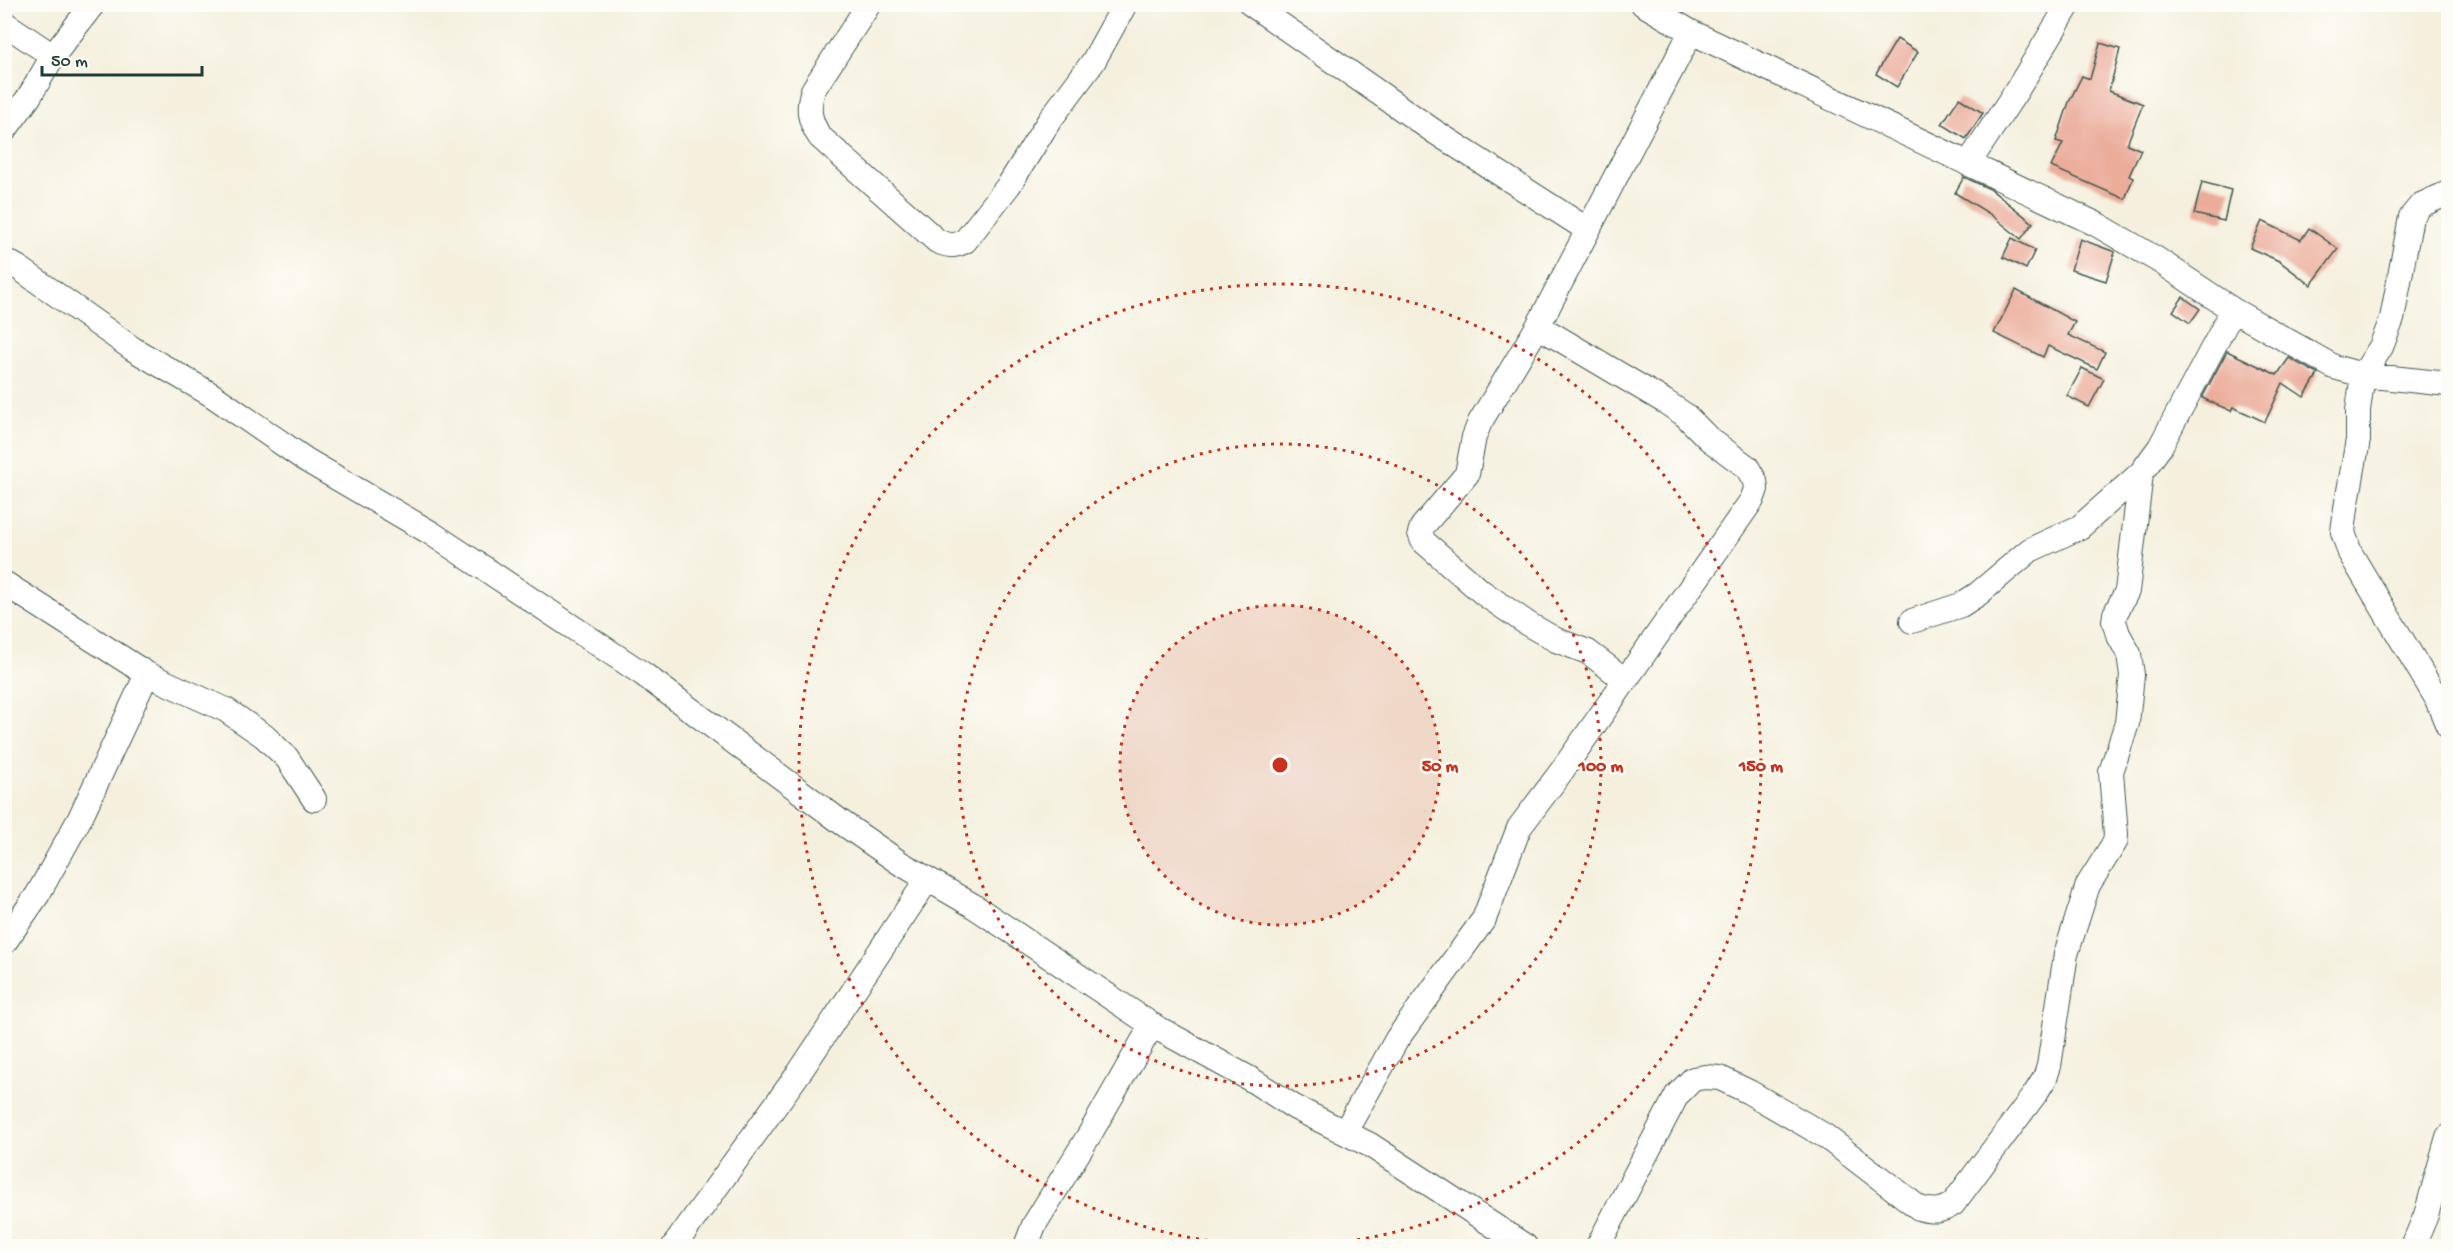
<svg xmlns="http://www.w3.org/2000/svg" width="2453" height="1251" font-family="'Gochi Hand',sans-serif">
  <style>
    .building { fill: #ebac9a }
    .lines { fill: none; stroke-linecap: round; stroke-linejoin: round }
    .street-casing { stroke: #3f584e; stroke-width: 26 }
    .street { stroke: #fff; stroke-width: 24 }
    .ring { fill: none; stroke: #c8321e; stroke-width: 3; stroke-dasharray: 3 6 }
    .centre { fill: #c8321e; stroke: #fdfcf7; stroke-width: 3 }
    .ring-label { font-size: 18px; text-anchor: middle; font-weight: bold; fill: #c8321e; stroke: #fdfcf7; stroke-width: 5; stroke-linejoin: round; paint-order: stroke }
  </style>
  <rect width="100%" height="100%" fill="#fdfcf7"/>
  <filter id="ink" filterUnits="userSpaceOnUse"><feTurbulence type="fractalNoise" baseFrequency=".0167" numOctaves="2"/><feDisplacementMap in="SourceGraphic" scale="12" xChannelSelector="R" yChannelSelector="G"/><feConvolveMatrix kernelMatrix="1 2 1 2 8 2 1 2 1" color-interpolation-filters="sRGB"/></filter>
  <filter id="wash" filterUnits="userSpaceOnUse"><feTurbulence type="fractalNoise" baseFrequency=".008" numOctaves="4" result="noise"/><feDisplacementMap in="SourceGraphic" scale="24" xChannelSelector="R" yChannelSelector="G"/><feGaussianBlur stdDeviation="1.35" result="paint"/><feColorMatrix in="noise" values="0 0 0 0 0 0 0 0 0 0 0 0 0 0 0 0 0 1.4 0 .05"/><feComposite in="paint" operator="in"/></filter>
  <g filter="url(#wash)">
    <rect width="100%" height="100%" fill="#f5f0de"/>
    <g id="blocks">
      <path class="building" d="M1897,39L1918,52L1897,87L1876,74Z
        M2100,43L2120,49L2109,91L2143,104L2127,144L2141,150L2129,176L2133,178L2125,199L2051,167L2063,143L2056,141L2069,102L2082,76L2090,79Z
        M1959,98L1983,113L1966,139L1942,124Z
        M1964,177L1990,189L2033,223L2021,239L1990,214L1955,193Z
        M2202,182L2231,190L2224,221L2194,214Z
        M2262,221L2301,240L2309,228L2338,249L2311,285L2279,261L2250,248Z
        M2012,238L2035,250L2026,269L2003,257Z
        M2080,239L2115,252L2106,281L2071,270Z
        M2016,290L2075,322L2068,335L2105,352L2097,369L2048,346L2043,357L1994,333Z
        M2183,297L2200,309L2190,323L2173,311Z
        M2227,351L2277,375L2289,358L2318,374L2304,397L2283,383L2265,422L2233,407L2231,411L2202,398Z
        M2082,368L2104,379L2089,407L2067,396Z"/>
    </g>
  </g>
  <g filter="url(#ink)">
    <use href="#blocks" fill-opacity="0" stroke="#3f584e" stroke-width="1.5"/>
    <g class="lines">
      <defs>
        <path id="street" d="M869,4L813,90C807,108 809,121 820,137L937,241C948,246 954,247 965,241L1009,185L1049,121L1093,62L1125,4
          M1251,4L1435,132L1588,230
          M1643,4L1691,32L2096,224L2158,260L2233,310L2334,367L2363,375L2448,384
          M4,23L53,56
          M4,131L29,97L53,56L93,4
          M1968,164L2017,90L2069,4
          M2448,193L2421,205L2411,217L2392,319L2381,347L2363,375L2358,410V440L2346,508L2343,532L2350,553L2436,697L2448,726
          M4,260L19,268L133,349L212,395L306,460L431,533L643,674L841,822L900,863L972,905L1152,1025L1252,1080L1294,1107L1370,1145L1525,1246
          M1538,326L1480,422L1474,437L1467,474L1422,527L1420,533L1423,541L1483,593L1528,624L1556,640L1588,652L1625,680
          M4,583L147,674L226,710L264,736L287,758L314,799
          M1912,621L1961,605L1978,594L2030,550L2080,527L2141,473L2160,447L2233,310
          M4,943L38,894L80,818L147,674
          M1345,1132L1397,1039L1484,919L1519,828L1561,772L1752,500L1756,489L1755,481L1747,467L1709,439L1685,415L1664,401L1538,326L1691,32
          M674,1246L801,1070L927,880
          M1026,1246L1034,1225L1091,1132L1152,1025
          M1598,1246L1677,1095L1693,1079L1705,1077L1720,1078L1749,1092L1825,1136L1919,1208C1932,1212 1941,1212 1953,1204L2035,1094L2045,1078L2049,1066L2066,954L2088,885L2115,842L2116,835L2111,772L2127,723L2132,675L2129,654L2118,634L2114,621L2115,614L2127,591L2141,473
          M2413,1246L2426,1215L2448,1137"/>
      </defs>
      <use href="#street" class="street-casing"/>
      <use href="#street" class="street"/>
    </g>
  </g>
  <circle cx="1280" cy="765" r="160" fill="#c8321e" fill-opacity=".12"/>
  <g class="ring">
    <circle cx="1280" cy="765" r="160"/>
    <circle cx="1280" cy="765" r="321"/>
    <circle cx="1280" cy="765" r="481"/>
  </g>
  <circle cx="1280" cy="765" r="9" class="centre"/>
  <g class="ring-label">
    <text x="1440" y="771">50 m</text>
    <text x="1601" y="771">100 m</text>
    <text x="1761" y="771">150 m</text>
  </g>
  <rect width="2453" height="1251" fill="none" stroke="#fdfcf7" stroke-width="24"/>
  <path d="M42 66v9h160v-9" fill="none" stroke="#1f3d34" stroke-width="3"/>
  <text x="51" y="66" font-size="18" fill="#1f3d34" stroke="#fdfcf7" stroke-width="4.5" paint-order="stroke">50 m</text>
</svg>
